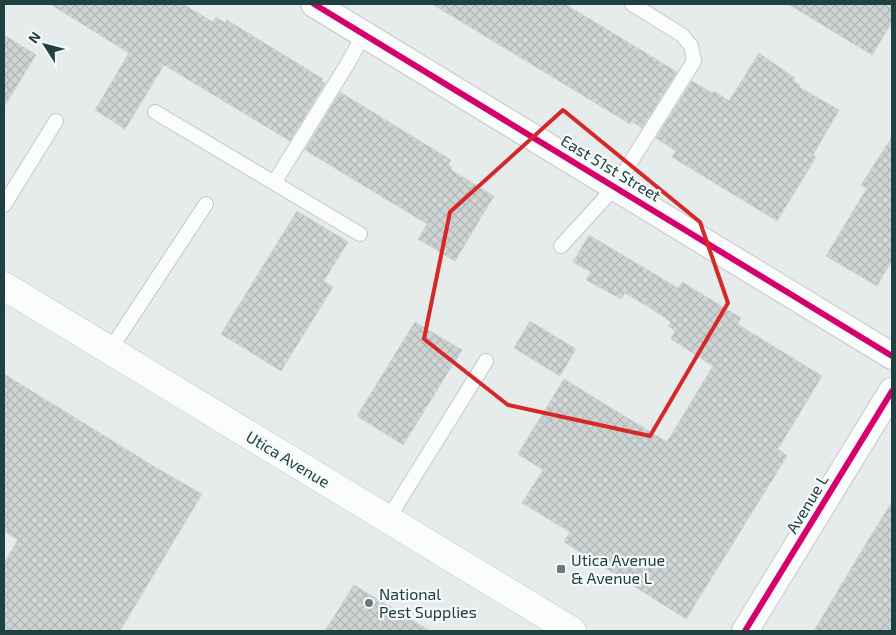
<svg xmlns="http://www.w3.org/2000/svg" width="896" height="635" font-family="'Exo 2',sans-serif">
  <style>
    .building { fill: url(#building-cross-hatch); stroke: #ced4d4 }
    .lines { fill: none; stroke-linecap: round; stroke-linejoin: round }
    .service-casing { stroke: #c3c8c8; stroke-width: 16 }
    .minor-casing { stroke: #c3c8c8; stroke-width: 28 }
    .secondary-casing { stroke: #c1c9c9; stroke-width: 29 }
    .service { stroke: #fbfcfc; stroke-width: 14 }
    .minor { stroke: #fbfcfc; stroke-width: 26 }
    .secondary { stroke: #fbfcfc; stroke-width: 28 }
    .cycleway-casing { stroke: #f4faf9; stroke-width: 9 }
    .cycleway { stroke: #d6006c; stroke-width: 6 }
    .marked { fill: none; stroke: #d62828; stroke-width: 4; stroke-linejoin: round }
    .poi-dot { fill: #667c7c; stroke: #f4faf9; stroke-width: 2 }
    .labels { text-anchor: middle; stroke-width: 4.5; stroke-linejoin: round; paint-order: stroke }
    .street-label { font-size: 16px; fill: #214141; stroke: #f4faf9 }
    .poi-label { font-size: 16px; fill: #214141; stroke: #f4faf9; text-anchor: start }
  </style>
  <defs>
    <pattern id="building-cross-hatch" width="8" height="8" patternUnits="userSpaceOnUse" patternTransform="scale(1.25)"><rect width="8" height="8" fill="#ced4d3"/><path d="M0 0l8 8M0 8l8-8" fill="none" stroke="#b1b7b6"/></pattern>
  </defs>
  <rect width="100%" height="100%" fill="#e6ebeb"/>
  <path class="building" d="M50,4H183L213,22L216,17L225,23L227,20L323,79L321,81L325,83L290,141L164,65L125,129L95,110L129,53Z
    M432,4H565L677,72L642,128L631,121L630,124Z
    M788,4H892V22L872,55Z
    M4,35L36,55L4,107Z
    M759,53L795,78L793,81L800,85L799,87L839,110L813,155L816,157L777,221L672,157L676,151L656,138L692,81L712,93L714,91L729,101Z
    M340,92L451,160L448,165L452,167L451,170L494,196L455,261L418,239L427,224L305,150Z
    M892,137V260L877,286L826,256L867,188L861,185Z
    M297,211L348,242L324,281L333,287L281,371L221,334Z
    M589,235L678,288L682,282L741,318L737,324L822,376L778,449L787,456L686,619L564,542L570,532L522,503L543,470L518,454L564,379L667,442L713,366L671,339L675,331L668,326L671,322L647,306L625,293L621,299L586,280L591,272L573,262Z
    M530,321L576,349L560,376L514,348Z
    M415,322L462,350L403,445L357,416Z
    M4,374L155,467L202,494L120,631H4V563L18,540L4,531Z
    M892,502V631H814L867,542Z
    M354,585L430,631H325Z"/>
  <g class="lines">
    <defs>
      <path id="service" d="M155,112L360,234
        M274,183L348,63L364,34
        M4,205L56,121
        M561,246L615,187L694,61L691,46L682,35L632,4
        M110,350L206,204
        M388,519L486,361"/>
      <path id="minor" d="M314,4L892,356
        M745,631L892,391"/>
      <path id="secondary" d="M4,286L572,631"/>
    </defs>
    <use href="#service" class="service-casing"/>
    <use href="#minor" class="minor-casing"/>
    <use href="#secondary" class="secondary-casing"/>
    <use href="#service" class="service"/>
    <use href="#minor" class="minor"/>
    <use href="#secondary" class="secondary"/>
    <defs>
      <path id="cycleway" d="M314,4L892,356
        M745,631L892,391"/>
    </defs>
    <use href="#cycleway" class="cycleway-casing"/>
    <use href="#cycleway" class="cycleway"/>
  </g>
  <path class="marked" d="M563,110L700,222L728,303L650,436L508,405L424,339L450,212Z"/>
  <g class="poi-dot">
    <rect x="556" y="564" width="10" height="10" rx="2.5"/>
    <circle cx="369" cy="603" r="5"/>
  </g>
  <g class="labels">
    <g class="street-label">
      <text transform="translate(611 168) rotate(31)" y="6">East 51st Street</text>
      <text transform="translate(288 459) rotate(31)" y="6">Utica Avenue</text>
      <text transform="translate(807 504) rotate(-59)" y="6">Avenue L</text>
    </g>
    <g class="poi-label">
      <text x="571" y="566">Utica Avenue<tspan x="571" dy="18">&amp; Avenue L</tspan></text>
      <text x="379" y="600">National<tspan x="379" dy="18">Pest Supplies</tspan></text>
    </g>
  </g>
  <rect width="896" height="635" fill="none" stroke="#214141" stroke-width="10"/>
  <g transform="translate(45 45) rotate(306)" stroke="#f4faf9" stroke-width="4" paint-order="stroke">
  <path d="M0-4L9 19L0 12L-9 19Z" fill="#214141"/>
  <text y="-8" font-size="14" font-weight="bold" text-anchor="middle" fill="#214141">N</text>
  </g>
</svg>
